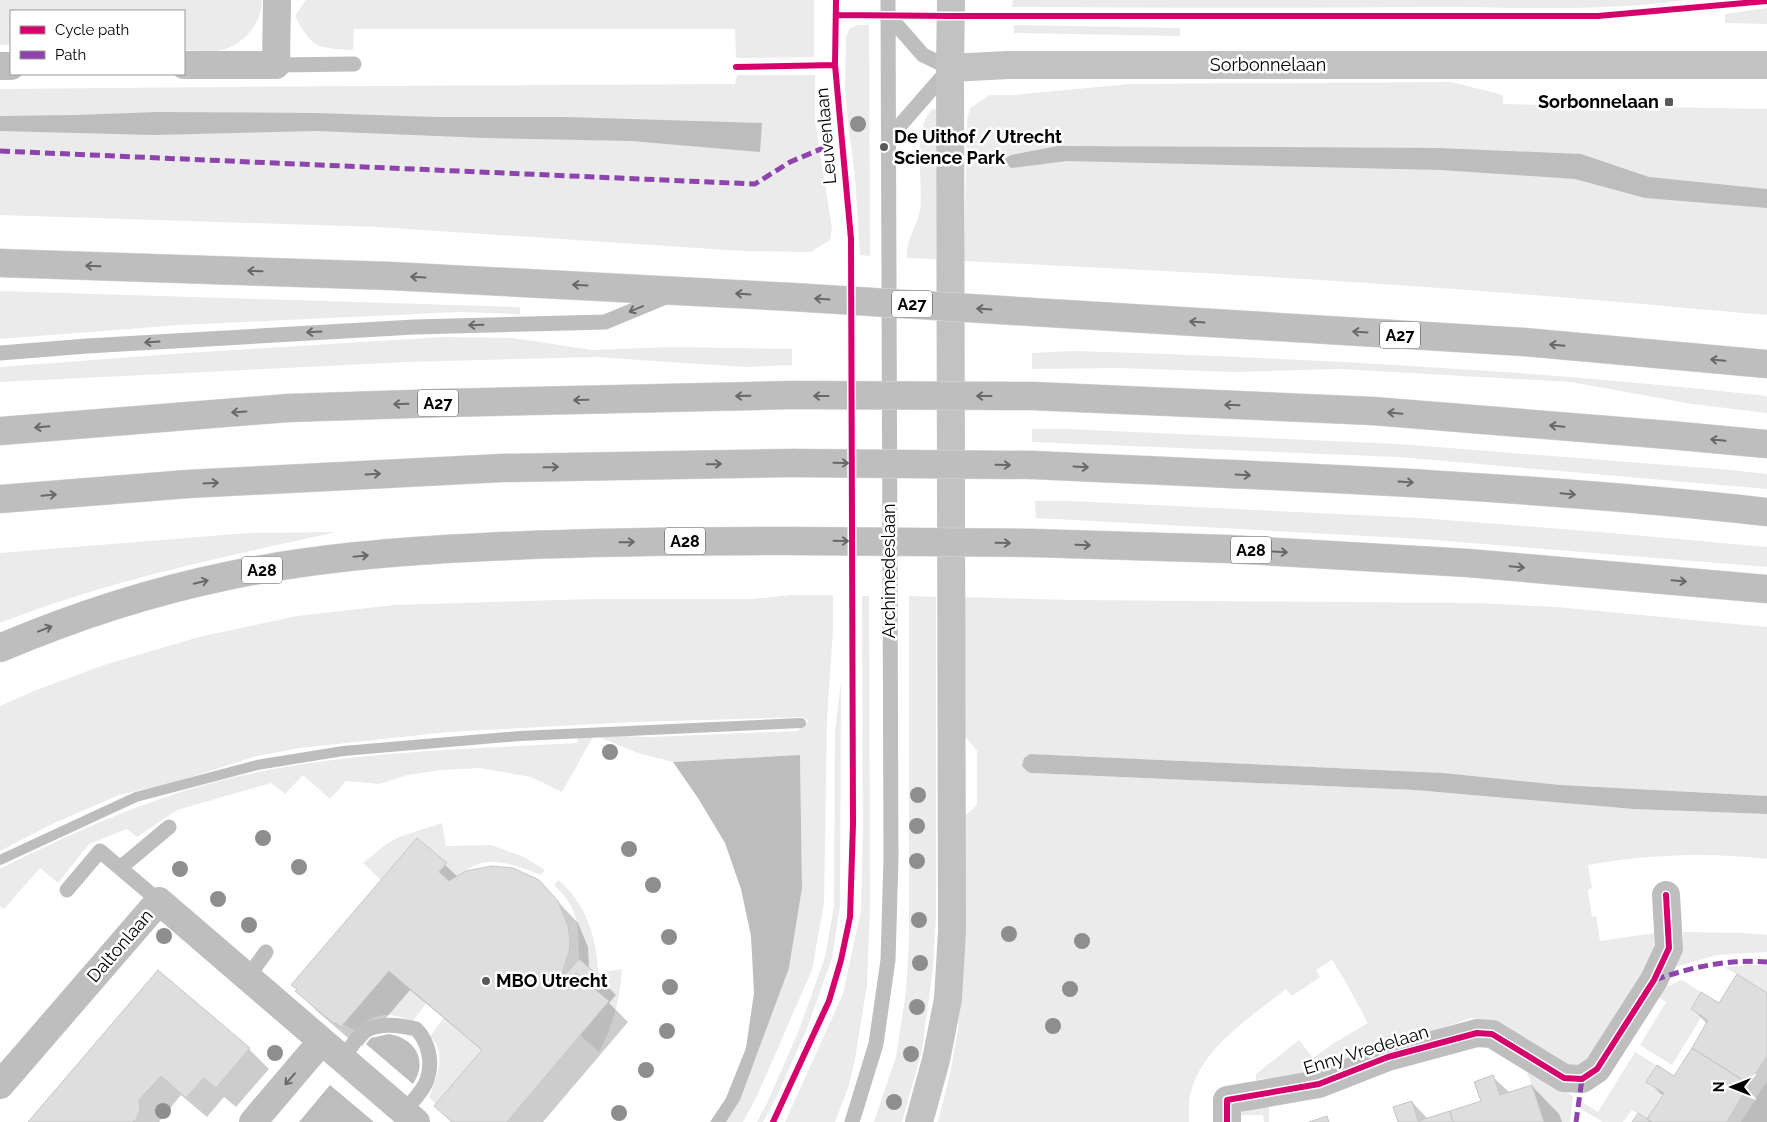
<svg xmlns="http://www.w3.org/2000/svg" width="1767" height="1122" font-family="Raleway,sans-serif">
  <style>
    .green { fill: #ebebeb }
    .water { fill: #bdbdbd }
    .shadow { fill: #0003 }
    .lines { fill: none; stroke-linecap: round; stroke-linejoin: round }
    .stream { stroke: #bdbdbd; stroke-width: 10 }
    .building { fill: #dedede; stroke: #c6c6c6 }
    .motorway-casing { stroke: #dbdbdb; stroke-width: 29 }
    .service { stroke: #bebebe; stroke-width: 15 }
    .minor { stroke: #bebebe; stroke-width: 28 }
    .secondary { stroke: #c2c2c2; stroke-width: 28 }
    .motorway { stroke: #bebebe; stroke-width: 28 }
    .motorway-bridge-casing { stroke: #dbdbdb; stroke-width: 29; stroke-linecap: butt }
    .motorway-bridge { stroke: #bebebe; stroke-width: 28 }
    .quiet { stroke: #8e44ad; stroke-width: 5; stroke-dasharray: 10 5; stroke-linecap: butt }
    .cycleway-casing { stroke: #fff; stroke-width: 9 }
    .cycleway { stroke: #d6006c; stroke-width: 6 }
    .tree { fill: #8e8e8e }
    .oneway { stroke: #686868 }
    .poi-dot { fill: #595959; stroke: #fff; stroke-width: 2 }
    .labels { text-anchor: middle; stroke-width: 5; stroke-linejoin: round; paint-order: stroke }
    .shield { fill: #fff; stroke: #4c4c4c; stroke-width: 1 }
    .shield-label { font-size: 16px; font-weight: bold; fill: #000 }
    .street-label { font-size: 18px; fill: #000; stroke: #fff }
    .poi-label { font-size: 18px; font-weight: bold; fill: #000; stroke: #fff; text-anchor: start }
  </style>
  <rect width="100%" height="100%" fill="#fff"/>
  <path class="green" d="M0,0H262C262,25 241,48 216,51C205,52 194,50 184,50V11H11V45H0Z
    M306,0H814V57L736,58L735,29H354L353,50C318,48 312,49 295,16Z
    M1013,0H1686C1604,12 1515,7 1432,7C1292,8 1152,8 1012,7Z
    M1767,8V24L1725,23V14Z
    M858,25H869L870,256L860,255L855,176L848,122L845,88L846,37L850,28Z
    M1014,25L1180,28V36L1014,33Z
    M737,75H815V121L832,228L830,240L811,252L743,251L378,227L0,215V89L355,86L735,84Z
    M1451,82L1503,95V104L1767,109V315C1643,304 1520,293 1396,285C1252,275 1108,268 964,261L967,120L970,108L990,95H1014L1130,84Z
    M932,109H936V259L907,258C905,241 917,227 920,210C924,180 911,133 932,109Z
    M0,291L520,307V314L459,312L179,325L0,339Z
    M443,337L513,338L592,350L671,347L792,349V365L745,367L595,357L407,362L0,382V367L186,353Z
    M1072,351C1305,358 1536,370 1767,396V413L1692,404L1571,382L1339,369L1235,372L1118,368L1032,369V353Z
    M1032,429H1068L1399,444L1731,470L1767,474V489L1398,457L1032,442Z
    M1035,501H1072L1421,518L1600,532L1767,547V567L1421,539L1036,518Z
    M336,532C223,557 109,580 0,623V553L248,533Z
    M792,595H833V630L827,719L824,903L812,970L757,1096L743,1122H726L740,1100L789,968L802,888L800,755L673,762L638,753L594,735L562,792L531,777L480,768L442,770L407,775L379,784L346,781L330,799L303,775L285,794L271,783L177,810L137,837L127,829L89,844L58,883L40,868L4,909L0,906V869C81,828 165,791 254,773C357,751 471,749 577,743L578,738L594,735L650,737L797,731L809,721L803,717L634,722L448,732L300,748L257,756L172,783L119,795L54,823L0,851V706L34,691L104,665L199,637L297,616L394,605L595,599H751Z
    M862,596H869L870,905L867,985L855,1059L849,1085L835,1122H785L843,994L861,910L863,829Z
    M909,596L936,597V919L933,967L922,1050L902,1122H874L896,1057L906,991L909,941Z
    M965,597L1069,600L1477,603L1556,607L1767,627V796L1561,785L1444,773L1030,754L1024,758L1028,772L1032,773L1415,790L1633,809L1767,814V859C1709,852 1646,854 1588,865L1592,888L1588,890L1592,917L1596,916L1600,941L1655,933L1653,956L1590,1058C1579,1066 1573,1067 1561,1061L1497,1021L1471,1018L1312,1072L1256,1080V1074L1299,1040L1313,1058L1334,1043L1368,1023L1344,979L1332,960L1316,970L1320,977L1292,996L1286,989C1252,1017 1206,1044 1192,1088C1188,1099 1189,1111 1189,1122H938L950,1074L958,1030L966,925L965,816L977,805V751L965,736Z
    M841,682L840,906L832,958L806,1031L773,1104L763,1122H757L767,1103L799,1030L825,957L834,906L835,731Z
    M442,823L446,846L491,845L524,857L545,870L541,875C525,869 504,860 488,862C474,863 461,874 449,881L439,872L446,863L417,838L381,880L363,863L385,845L399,837Z
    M558,880C586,903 597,938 598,973L622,969C620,1000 613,1025 599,1052L580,1035L609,1001L589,984L597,974L579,959C579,925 579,909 554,885Z
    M1683,932L1746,933L1767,935V952L1717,955L1675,967L1683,950Z
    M1746,965H1767V993L1724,967Z
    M389,971L427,1002L413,1021C386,1011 376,1013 354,1030L343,1024Z
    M1682,980L1701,992L1690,1009L1702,1016L1672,1065L1640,1045L1666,1002L1657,996L1661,989Z
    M444,1017L482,1050L436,1104L429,1097C436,1081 448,1051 430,1037Z
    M1635,1052L1656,1065L1646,1082L1663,1092L1647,1119L1632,1110L1623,1122H1603L1581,1109L1582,1102L1598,1112Z
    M1526,1068L1573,1096L1570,1122H1543Z
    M1767,1081V1122H1741Z
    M1269,1103V1122H1264L1263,1115H1241L1242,1110Z"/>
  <path class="water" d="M157,112L316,113L436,117H565L762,123L760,152L631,141L486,138L316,131L154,135L0,131V116L77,115Z
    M1058,146L1439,148L1581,154L1649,177L1767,189V208L1645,198L1575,179L1441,170L1067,161L1011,168L1003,160L1011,155Z
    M1030,754L1444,773L1561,785L1767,796V814L1633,809L1415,790L1032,773L1028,772L1022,766L1024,758Z
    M800,755L802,888L789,968L740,1100L726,1122H710L726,1098L746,1048L754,993L751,936L741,889L725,843L698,798L673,762Z
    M389,1034C414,1038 429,1060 413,1084L366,1044L371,1038Z
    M330,1085L374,1122H299Z"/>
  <path class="shadow" d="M417,839L458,877L546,889L578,923L588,947L589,968L616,995L609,1003L628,1022L543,1122H451L436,1106L483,1051L410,990L362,1046L357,1042L355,1044L317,1011L297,991Z
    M158,971L249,1049L269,1069L236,1107L224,1097L207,1117L181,1095L159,1122H30Z
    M1767,994V1122H1634L1648,1121L1663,1096L1648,1081L1675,1077L1707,1024L1693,1009Z
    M1493,1077L1510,1093L1532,1086L1559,1114L1562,1122H1399L1412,1102L1428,1119L1482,1102Z"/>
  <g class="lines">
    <path class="stream" d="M0,860L136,797L257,765L343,751L520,736L801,723"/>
  </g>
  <path class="building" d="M417,838L447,863L439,872L449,881L466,871L492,866L513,868L539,880L558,901L568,926L570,942L569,952L561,976L563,977L579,959L597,974L589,984L576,973L569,982L571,985L579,976L609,1001L507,1122H452L434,1106L482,1050L389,971L341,1027L336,1023L334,1024L295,991L297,989L291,985Z
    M158,970L250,1048L216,1088L204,1078L186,1098L161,1076L139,1100L140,1110L137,1118L133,1122H28Z
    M1737,974L1767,993V1056L1749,1084L1692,1048L1708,1020L1691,1009L1701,992L1719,1003Z
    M1692,1048L1749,1084L1727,1122H1652L1647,1119L1664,1093L1646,1082L1657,1065L1674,1076Z
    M1493,1075L1500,1095L1532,1085L1544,1122H1453L1450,1111L1481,1101L1474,1082Z
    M1412,1101L1418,1121L1450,1111L1453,1122H1398L1393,1107Z
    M1638,1113L1647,1119L1652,1122H1632Z
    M1327,1116L1329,1122H1309Z"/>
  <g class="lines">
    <defs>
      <path id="motorway" d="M0,263L391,276L792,297
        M1032,312L1524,342L1767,364
        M1032,396L1373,411L1669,435L1767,444
        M0,431L288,408L442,403L792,395
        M1032,465C1278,476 1523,485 1767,512
        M0,499L188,484L502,468L792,463
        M1034,543L1228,549L1468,563L1767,589
        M0,648C73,617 150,592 227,576C312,558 399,551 485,547C587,542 690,541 792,541"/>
    </defs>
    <use href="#motorway" class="motorway-casing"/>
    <path class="service" d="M888,15L923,55L950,68L889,138
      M276,65L354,64
      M0,353L87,346L414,327L605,322L668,296
      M120,868L169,827
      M67,890L100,851L159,901
      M247,978L266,952
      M342,1059C348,1052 357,1036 365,1031C380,1022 400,1025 416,1029C429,1042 433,1063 427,1080C423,1092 411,1102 404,1112
      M852,1122L876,1044L888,960L891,859L888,0"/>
    <path class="minor" d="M184,65H276L277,0
      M0,66H11
      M0,1085L159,901L416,1122
      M253,1122L321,1042
      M1227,1122V1100L1319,1084L1388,1057L1477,1033L1492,1034L1564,1078L1582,1079L1597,1069L1654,980L1669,948L1666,895"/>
    <path class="secondary" d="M950,68L1008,65H1767
      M919,1122L936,1060L948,999L952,931L950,68L951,0"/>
    <use href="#motorway" class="motorway"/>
    <defs>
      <path id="motorway-bridge" d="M792,297L1032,312
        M792,395L1032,396
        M792,463L1032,465
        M792,541L1034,543"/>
    </defs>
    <use href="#motorway-bridge" class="motorway-bridge-casing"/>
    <use href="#motorway-bridge" class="motorway-bridge"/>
    <path class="quiet" d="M0,151L755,184L790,162L828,146
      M1655,980C1691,967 1728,959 1767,962
      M1576,1122L1582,1079"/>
    <defs>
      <path id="cycleway" d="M836,15L951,16H1598L1767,1
        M736,67L835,65
        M773,1122L829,1001L841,960L850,917L853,824L851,239L835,65L836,0
        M1227,1122V1100L1319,1084L1388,1057L1477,1033L1492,1034L1564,1078L1582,1079L1597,1069L1654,980L1669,948L1666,895"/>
    </defs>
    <use href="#cycleway" class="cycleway-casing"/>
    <use href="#cycleway" class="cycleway"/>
  </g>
  <g class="tree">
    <circle cx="858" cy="124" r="8"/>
    <circle cx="610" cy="752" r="8"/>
    <circle cx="918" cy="795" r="8"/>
    <circle cx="917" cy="826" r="8"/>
    <circle cx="263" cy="838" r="8"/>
    <circle cx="629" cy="849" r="8"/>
    <circle cx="917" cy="861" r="8"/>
    <circle cx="299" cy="867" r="8"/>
    <circle cx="180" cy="869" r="8"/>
    <circle cx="653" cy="885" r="8"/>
    <circle cx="218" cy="899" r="8"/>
    <circle cx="919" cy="920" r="8"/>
    <circle cx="249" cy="925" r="8"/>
    <circle cx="1009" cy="934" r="8"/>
    <circle cx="164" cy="936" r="8"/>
    <circle cx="669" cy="937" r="8"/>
    <circle cx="1082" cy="941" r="8"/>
    <circle cx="920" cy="963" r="8"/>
    <circle cx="670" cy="987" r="8"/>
    <circle cx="1070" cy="989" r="8"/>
    <circle cx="917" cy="1007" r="8"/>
    <circle cx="1053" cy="1026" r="8"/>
    <circle cx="667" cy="1031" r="8"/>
    <circle cx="275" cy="1053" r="8"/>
    <circle cx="911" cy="1054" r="8"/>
    <circle cx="646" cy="1070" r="8"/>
    <circle cx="894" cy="1102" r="8"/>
    <circle cx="163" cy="1111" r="8"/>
    <circle cx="619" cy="1113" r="8"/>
  </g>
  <defs><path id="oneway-shaft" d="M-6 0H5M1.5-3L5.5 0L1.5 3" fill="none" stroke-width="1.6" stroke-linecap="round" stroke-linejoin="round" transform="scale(1.25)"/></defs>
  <g class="oneway">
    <use href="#oneway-shaft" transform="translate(93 266) rotate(-178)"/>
    <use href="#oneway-shaft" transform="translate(255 271) rotate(-178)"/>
    <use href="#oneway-shaft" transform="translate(418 277) rotate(-177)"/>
    <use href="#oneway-shaft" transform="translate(580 285) rotate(-177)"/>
    <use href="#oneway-shaft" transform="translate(743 294) rotate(-176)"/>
    <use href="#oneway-shaft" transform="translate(822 299) rotate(-176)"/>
    <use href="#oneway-shaft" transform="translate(636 309) rotate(157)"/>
    <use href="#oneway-shaft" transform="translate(984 309) rotate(-176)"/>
    <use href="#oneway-shaft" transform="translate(1197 322) rotate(-176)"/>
    <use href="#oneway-shaft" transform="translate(476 325) rotate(178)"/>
    <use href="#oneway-shaft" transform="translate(314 332) rotate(177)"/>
    <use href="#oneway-shaft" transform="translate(1360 332) rotate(-176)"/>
    <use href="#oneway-shaft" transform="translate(152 342) rotate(176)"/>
    <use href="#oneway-shaft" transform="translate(1557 345) rotate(-175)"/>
    <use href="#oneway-shaft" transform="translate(1718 360) rotate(-175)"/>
    <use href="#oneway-shaft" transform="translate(743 396) rotate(179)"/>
    <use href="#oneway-shaft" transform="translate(821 396) rotate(-180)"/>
    <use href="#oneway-shaft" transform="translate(984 396) rotate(-180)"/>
    <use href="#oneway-shaft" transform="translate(581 400) rotate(179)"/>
    <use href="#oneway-shaft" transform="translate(401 404) rotate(178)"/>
    <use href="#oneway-shaft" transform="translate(1232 405) rotate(-178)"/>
    <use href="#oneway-shaft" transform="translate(239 412) rotate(176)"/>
    <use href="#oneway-shaft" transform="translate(1395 413) rotate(-175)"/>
    <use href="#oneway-shaft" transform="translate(1557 426) rotate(-175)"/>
    <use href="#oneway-shaft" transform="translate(42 427) rotate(175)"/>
    <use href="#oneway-shaft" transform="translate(1718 440) rotate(-174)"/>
    <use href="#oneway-shaft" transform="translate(841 463) rotate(1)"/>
    <use href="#oneway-shaft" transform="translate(714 464) rotate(-1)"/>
    <use href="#oneway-shaft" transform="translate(1003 465) rotate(1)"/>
    <use href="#oneway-shaft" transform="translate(551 467) rotate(-1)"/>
    <use href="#oneway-shaft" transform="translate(1081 467) rotate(3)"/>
    <use href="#oneway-shaft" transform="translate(373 474) rotate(-3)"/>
    <use href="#oneway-shaft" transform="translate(1243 475) rotate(3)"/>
    <use href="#oneway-shaft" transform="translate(1406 482) rotate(4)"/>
    <use href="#oneway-shaft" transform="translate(211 483) rotate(-3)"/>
    <use href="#oneway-shaft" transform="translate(1568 494) rotate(5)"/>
    <use href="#oneway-shaft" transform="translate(49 495) rotate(-5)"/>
    <use href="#oneway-shaft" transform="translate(841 541) rotate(1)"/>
    <use href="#oneway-shaft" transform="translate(627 542) rotate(-1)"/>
    <use href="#oneway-shaft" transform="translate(1003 543) rotate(1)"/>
    <use href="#oneway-shaft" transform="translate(1083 545) rotate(2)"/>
    <use href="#oneway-shaft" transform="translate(1280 552) rotate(3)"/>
    <use href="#oneway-shaft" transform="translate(361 556) rotate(-6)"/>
    <use href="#oneway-shaft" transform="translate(1517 567) rotate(5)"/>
    <use href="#oneway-shaft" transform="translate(1679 581) rotate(5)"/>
    <use href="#oneway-shaft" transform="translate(201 582) rotate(-14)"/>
    <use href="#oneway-shaft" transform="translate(45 629) rotate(-21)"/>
    <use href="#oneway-shaft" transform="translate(290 1079) rotate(131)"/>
  </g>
  <g class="poi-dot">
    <rect x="1664" y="97" width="10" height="10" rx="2.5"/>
    <circle cx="884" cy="147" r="5"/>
    <circle cx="486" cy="981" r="5"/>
  </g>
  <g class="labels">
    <g class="shield">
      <rect x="892" y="290.5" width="40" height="27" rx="4"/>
      <rect x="1380" y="321.5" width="40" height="27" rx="4"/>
      <rect x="418" y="389.5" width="40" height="27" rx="4"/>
      <rect x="665" y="527.5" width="40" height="27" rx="4"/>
      <rect x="1231" y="536.5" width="40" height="27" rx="4"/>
      <rect x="242" y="556.5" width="40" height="27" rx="4"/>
    </g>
    <g class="shield-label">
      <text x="912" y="310">A27</text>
      <text x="1400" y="341">A27</text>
      <text x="438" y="409">A27</text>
      <text x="685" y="547">A28</text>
      <text x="1251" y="556">A28</text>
      <text x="262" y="576">A28</text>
    </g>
    <g class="street-label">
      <text x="1268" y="71">Sorbonnelaan</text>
      <text transform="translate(826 136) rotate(-95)" y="6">Leuvenlaan</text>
      <text transform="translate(889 571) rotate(-90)" y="6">Archimedeslaan</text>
      <text transform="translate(120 946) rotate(-49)" y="6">Daltonlaan</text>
      <text transform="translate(1366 1050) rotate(-17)" y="6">Enny Vredelaan</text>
    </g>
    <g class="poi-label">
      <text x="1659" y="108" text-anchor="end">Sorbonnelaan</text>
      <text x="894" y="143">De Uithof / Utrecht<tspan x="894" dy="21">Science Park</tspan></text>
      <text x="496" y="987">MBO Utrecht</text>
    </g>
  </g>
  <rect x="10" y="10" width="175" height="65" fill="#ffffff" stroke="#999999"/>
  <rect x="20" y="26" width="25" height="8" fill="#d6006c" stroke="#999999"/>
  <text x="55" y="35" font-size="15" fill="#000000">Cycle path</text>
  <rect x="20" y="51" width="25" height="8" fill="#8e44ad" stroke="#999999"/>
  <text x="55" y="60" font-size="15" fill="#000000">Path</text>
  <g transform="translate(1732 1087) rotate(270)" stroke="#ffffff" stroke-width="4" paint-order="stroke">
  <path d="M0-4L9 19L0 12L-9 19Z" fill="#000000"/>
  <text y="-8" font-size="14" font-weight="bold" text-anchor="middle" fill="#000000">N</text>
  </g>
</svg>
